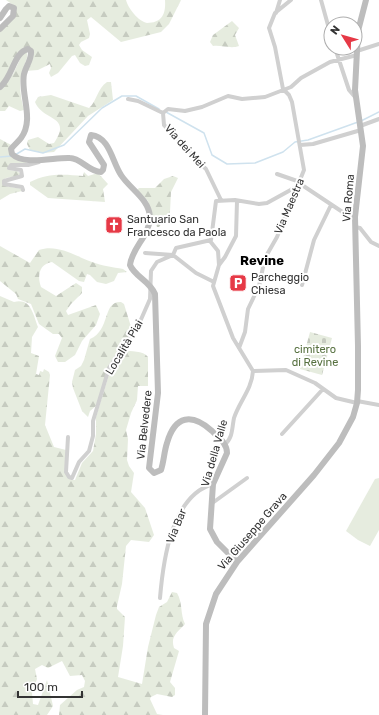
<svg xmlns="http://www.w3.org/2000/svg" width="379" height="715" font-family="Rubik,sans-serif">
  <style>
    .green { fill: #e6ecdf }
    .forest { fill: url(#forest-firs) }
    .cemetery { fill: url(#cemetery-stones) }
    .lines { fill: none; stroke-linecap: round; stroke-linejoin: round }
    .stream { stroke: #cfe2ee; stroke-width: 1.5 }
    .street { stroke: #d0d0d0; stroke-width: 4 }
    .secondary { stroke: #bdbdbd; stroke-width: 6 }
    .labels { text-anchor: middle; stroke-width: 4; stroke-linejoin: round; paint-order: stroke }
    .street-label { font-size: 11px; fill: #333; stroke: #fff }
    .poi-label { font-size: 11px; fill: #333; stroke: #fff; text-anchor: start }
    .park-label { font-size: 11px; fill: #56703f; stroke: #fff }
    .quarter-label { font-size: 13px; font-weight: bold; fill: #000; stroke: #fff }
  </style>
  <defs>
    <pattern id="forest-firs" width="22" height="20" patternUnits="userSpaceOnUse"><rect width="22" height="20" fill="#e6ecdf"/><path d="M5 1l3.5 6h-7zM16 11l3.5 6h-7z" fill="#c6cbc0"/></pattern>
    <pattern id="cemetery-stones" width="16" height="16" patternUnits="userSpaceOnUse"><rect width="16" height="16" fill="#e6ecdf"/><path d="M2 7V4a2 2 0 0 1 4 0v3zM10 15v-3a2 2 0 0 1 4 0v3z" fill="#c6cbc0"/></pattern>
  </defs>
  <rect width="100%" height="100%" fill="#fff"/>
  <path class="green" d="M379,478V530L370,546L358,540L346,531L375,479Z"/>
  <path class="forest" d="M6,0H126C128,8 138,21 147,23C162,23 166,14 165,0H181L169,24L161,32L121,42L91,17L87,20L90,34L89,38L81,42L79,45L82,50L92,57L89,65L85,66L80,63L75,55L72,56L58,73L51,77L49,73L51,68L50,64L38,70L25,71L31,56L27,48L0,84V30L10,18L13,5Z
    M232,21L239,28L235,35L239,46C231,49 222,45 213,46L210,42L213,35Z
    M27,52C29,58 22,68 21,76C19,87 21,99 24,110L20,111L9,106L5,111H0V89L13,74L22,55Z
    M107,82H111L113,100L88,116L54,152L43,153L30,150L27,144L28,140L38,137L49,144L54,143C73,115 42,121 35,102L38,97L51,95L89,108C97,101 97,89 107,82Z
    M0,139L13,146V158L27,161L26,163L10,164L9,170L17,171L21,174L18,176L6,178L3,180L5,186L23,189L22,191L10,194L0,200Z
    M84,172L88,176L98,173L108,184L103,189L105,202L48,198L30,185V182C47,173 64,174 83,176Z
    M173,176L178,178L171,192L170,212L159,227H157L155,220L151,218L148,201L137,190L139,188H155L164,179Z
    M0,246L30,263L39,250C58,244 75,256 92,262C102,266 113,267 123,269L127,272L118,273L114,281L106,284L97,282L90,275L87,274L84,282L79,281L52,262C39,264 37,276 41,287L56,296L76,283L82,287V293L71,304L66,311L68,315L96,305L100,314L96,325L82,341L75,355L65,362H58L55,356L62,338L59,334H53L39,324L31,304L18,299L16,294L0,281Z
    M0,296L14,302C31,298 33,314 38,327L32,337L31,353L39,356L36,374L39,375L40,371L43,372L44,369L49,372L50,375L45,425L54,447L66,450L68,478L72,480H75L82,463L93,451L96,434V417L111,368L123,350C131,352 143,350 148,357V386H138L137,400L131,413L126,430L128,439L127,460L129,466L134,473L131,492L145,508L154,535L149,542L131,540L126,546L122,584L117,606V609L125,617L123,646L118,677L142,684L148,647L156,615L159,607L167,602L172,592L177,593C183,603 180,614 185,624C178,632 170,636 174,648L179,651L170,682L175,688V695L172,697L157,694L151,697L150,699L157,714L163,715H59L60,705L77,690L84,687L85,681L82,675L70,676L62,661L48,668L42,665L35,669L37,679L32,693L33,704L38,705L47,680L53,706L47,715H0Z
    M121,302L124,304L132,330L112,364L96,406L90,411L88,417L82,411L73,388L72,382L75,370L81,366L84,360L90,339C111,330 102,301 121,302Z"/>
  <path class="cemetery" d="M310,332L332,338L322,375L300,369Z"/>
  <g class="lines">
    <path class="stream" d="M166,112L204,133L212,155L227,164L255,163L283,152L295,142L308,140L358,122
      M361,121L379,112
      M15,155L25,149L43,153L64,145L102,108L122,96H136L159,109
      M0,157L12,156"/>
    <path class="street" d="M321,0L331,36
      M276,13L280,0
      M335,48L349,90L355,97
      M357,51L379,44
      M128,99L138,101L163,113
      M360,126L379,119
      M300,145L313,144L361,130
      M277,174L300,182
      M299,183L347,215L355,217
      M23,190L22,187L4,184V181L22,176L21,170L9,168L11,165H28L39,162
      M221,200L206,169L195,159L192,154L164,125L163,113L168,109L185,111L202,107L228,96L242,99L265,97L291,87L301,78L330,62L357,55
      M355,227L360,228L371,242L379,246
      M210,241L218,251L219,265
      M145,253L173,255L196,273L214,282
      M173,255L176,248L211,240L216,201L235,200L259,204L267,203L296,187
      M302,285L314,240L331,205
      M239,348L245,332L248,309L259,286L265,258L277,237L304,170L292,102L289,95L283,89L275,47L269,28L275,13L291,0
      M253,371L286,370L315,383L336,398L357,403
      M357,401L379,405
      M282,434L323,389
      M68,437L66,472L69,477L72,478L79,462L89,451L93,436V421L109,368L139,324L150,299L151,271L157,262L173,255
      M225,444C233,438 232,427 234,418C239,402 252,389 253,371L233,338L213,286L219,265L225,257L236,236L237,201
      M211,504L247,478
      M160,598C163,562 171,496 213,484"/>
    <path class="secondary" d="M0,18L6,9L9,6L14,8L13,16L0,29
      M0,87C13,77 13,53 28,49L31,51C32,59 26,66 24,74C20,94 35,119 21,138C18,142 14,145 11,149L12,154C24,166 55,157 70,158C81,158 89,172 101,172L103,170L104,165L89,142L91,135C110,137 112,162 121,175C130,189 149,199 150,217C150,236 132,247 130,265C135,277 149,280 155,294L158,393L149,468L154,473L161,470C164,461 164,452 167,443C175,415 192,413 212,431C218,437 227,443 227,453L213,484L210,529L217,542L237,562
      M205,715L206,624L216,594L237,562L314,475L339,443L353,417L357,403L358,390V346L355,217L363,146L355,90L358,31L366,0"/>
  </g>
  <defs>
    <symbol id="church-square" viewBox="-11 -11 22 22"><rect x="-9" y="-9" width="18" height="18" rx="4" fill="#e63946" stroke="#fff"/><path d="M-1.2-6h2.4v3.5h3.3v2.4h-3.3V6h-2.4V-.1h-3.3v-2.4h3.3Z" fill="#fff"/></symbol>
    <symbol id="parking-square" viewBox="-11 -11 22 22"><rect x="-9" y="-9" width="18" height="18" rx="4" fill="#e63946" stroke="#fff"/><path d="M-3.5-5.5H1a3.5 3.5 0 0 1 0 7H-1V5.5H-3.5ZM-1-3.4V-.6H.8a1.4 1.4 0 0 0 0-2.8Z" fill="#fff"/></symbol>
  </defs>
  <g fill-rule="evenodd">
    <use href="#church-square" x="104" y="215" width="20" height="20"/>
    <use href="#parking-square" x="228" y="273" width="20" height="20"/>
  </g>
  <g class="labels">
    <g class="street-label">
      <text transform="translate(185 146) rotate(48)" y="4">Via dei Mei</text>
      <text transform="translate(348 198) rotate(-85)" y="4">Via Roma</text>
      <text transform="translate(289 206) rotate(-67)" y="4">Via Maestra</text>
      <text transform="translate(124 347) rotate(-59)" y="4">Località Piai</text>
      <text transform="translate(144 425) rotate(-84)" y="4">Via Belvedere</text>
      <text transform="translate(214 453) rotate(-74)" y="4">Via della Valle</text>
      <text transform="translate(176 526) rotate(-68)" y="4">Via Bar</text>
      <text transform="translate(252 531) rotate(-49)" y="4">Via Giuseppe Grava</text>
    </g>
    <g class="poi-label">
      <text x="127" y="223">Santuario San<tspan x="127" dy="13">Francesco da Paola</tspan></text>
      <text x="251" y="281">Parcheggio<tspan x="251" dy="13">Chiesa</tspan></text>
    </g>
    <g class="park-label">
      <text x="315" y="353">cimitero<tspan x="315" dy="13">di Revine</tspan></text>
    </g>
    <g class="quarter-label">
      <text x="262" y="265">Revine</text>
    </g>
  </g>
  <g transform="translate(343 36) rotate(307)"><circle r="19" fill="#ffffff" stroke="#adadad"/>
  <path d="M0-3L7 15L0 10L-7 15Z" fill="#e63946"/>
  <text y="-6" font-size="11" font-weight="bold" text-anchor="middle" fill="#333333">N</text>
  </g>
  <path d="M18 691v6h64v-6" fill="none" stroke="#333333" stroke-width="2"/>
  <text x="24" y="691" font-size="12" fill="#333333" stroke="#ffffff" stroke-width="3" paint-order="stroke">100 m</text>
</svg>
